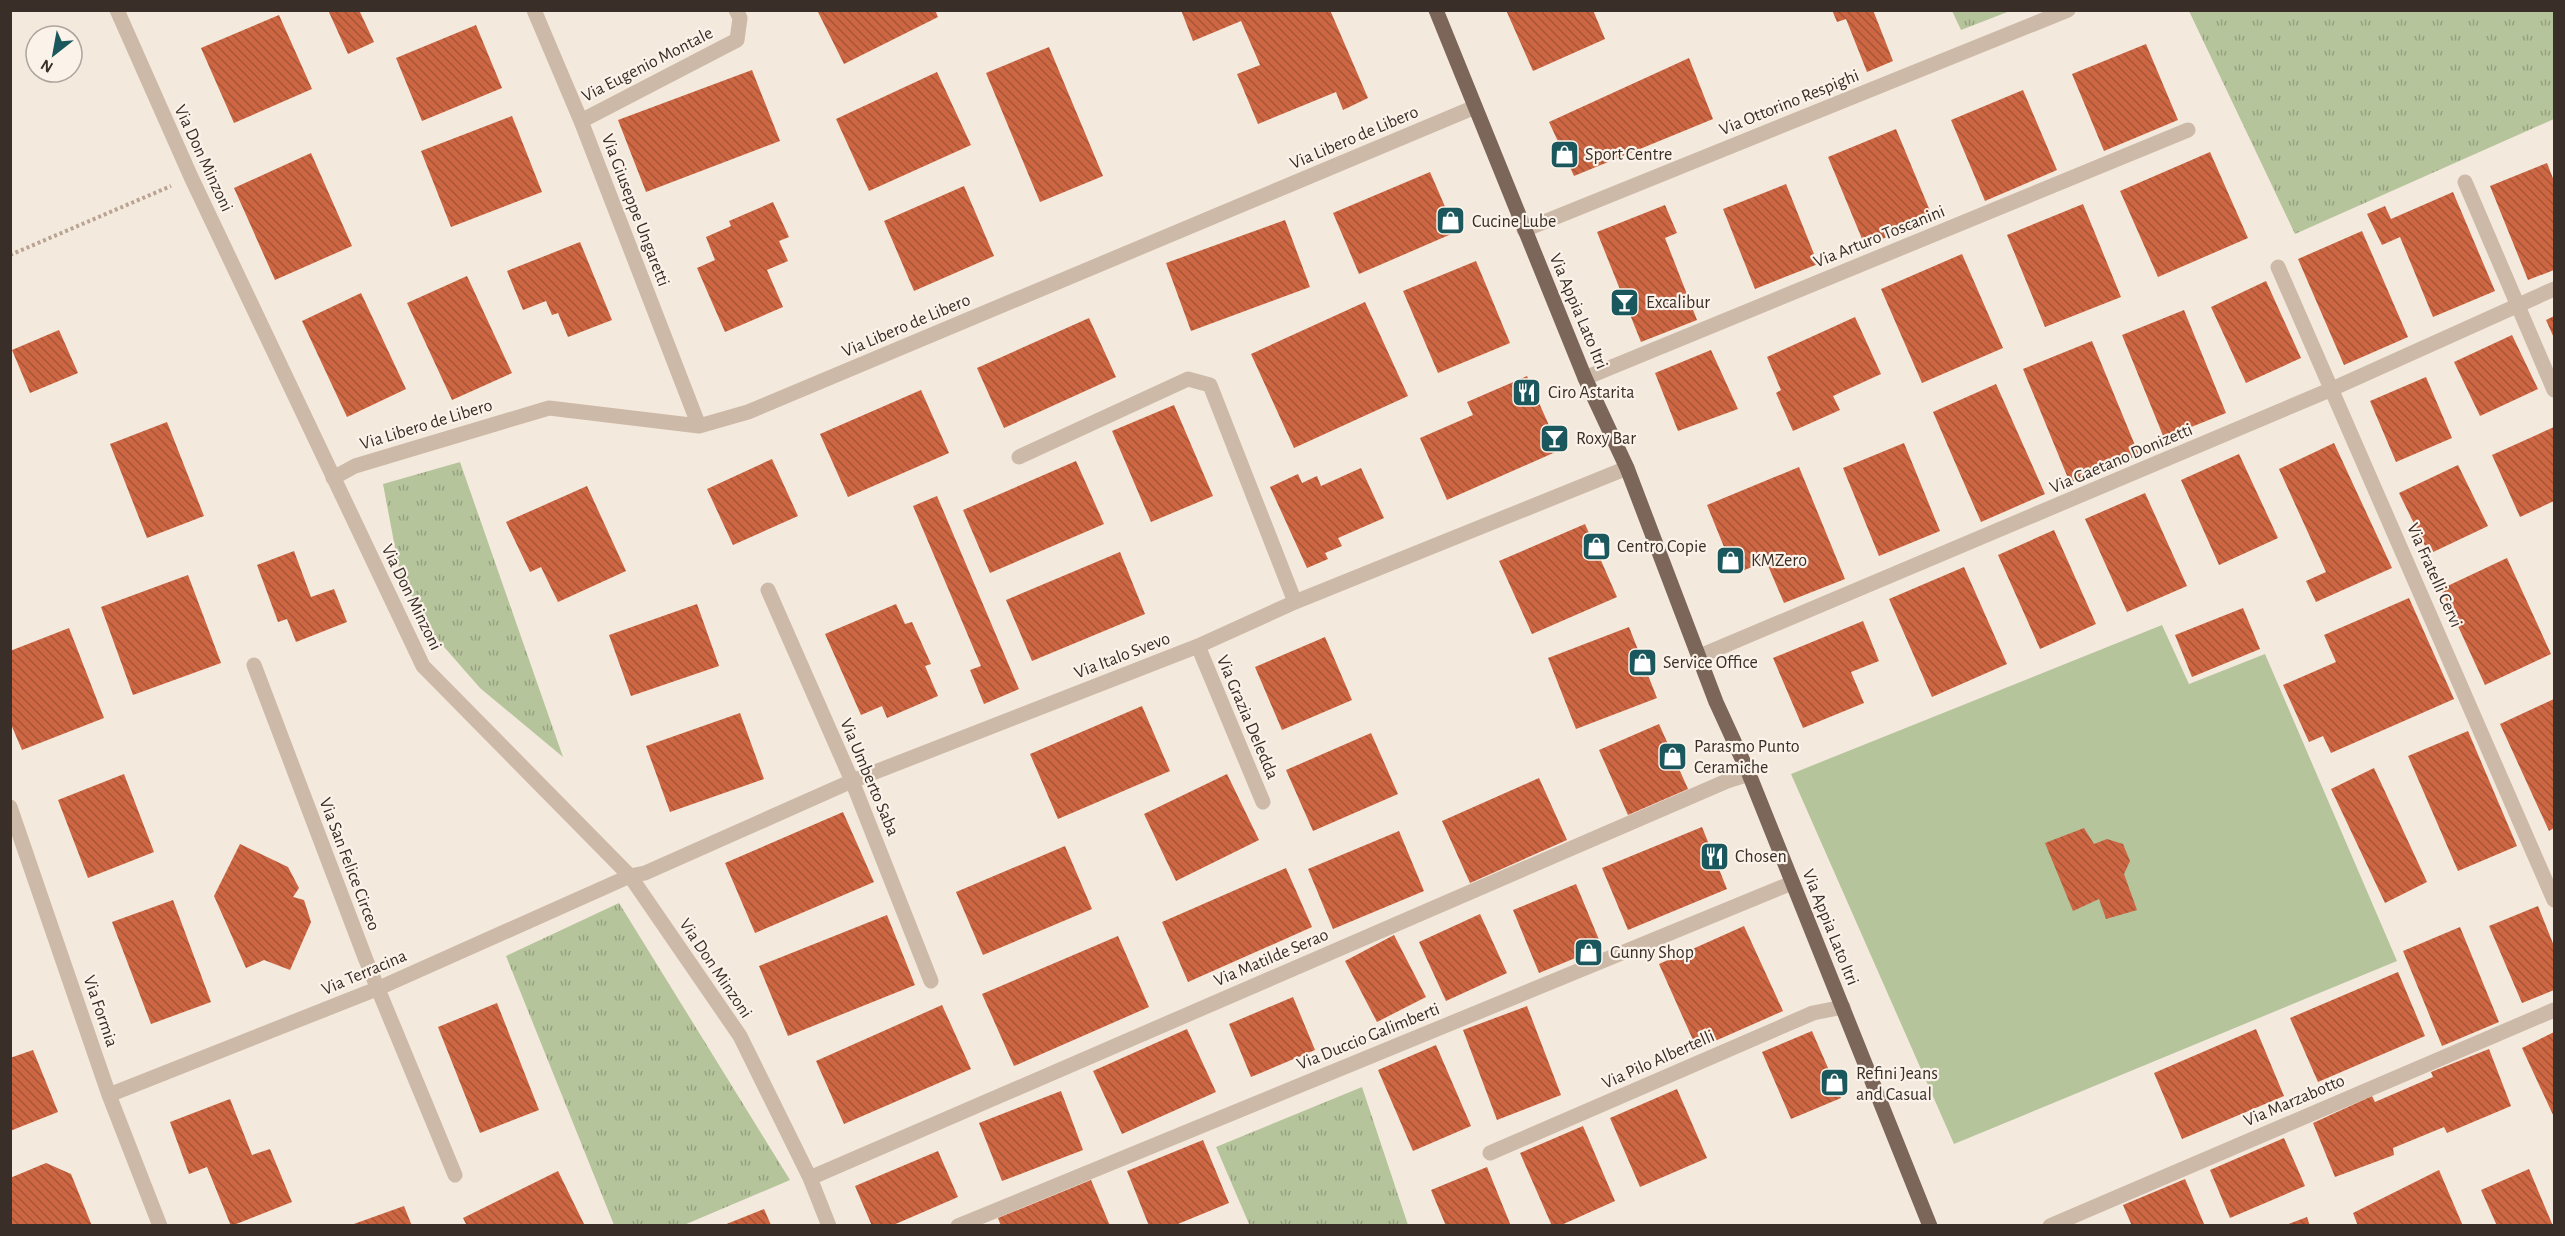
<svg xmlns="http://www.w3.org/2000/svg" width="2565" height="1236" font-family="'Alegreya Sans',sans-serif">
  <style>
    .grass { fill: url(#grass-tufts) }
    .garden { fill: #b6c49c }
    .building { fill: url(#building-back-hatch) }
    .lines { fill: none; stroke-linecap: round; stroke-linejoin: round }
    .path { stroke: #b9a392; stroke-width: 4; stroke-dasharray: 3 3; stroke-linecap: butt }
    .minor { stroke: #cdb9a8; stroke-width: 15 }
    .major { stroke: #7c6559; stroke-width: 15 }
    .labels { text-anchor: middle; stroke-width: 4.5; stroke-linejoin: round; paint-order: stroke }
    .street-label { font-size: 18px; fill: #392e28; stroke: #fbf3ea }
    .poi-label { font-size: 18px; fill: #392e28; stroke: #fbf3ea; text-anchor: start }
  </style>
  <defs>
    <pattern id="grass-tufts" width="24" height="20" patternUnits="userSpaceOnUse" patternTransform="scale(1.5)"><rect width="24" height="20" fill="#b6c49c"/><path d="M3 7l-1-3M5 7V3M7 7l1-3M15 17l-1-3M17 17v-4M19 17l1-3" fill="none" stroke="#95a07f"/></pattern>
    <pattern id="building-back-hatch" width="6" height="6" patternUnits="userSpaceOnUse" patternTransform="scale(1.5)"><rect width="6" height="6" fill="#cd6642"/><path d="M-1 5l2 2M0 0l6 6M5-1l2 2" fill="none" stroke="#a75437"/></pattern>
  </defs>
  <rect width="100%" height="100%" fill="#f4e9dd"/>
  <path class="grass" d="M1952,11H2010L1961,30Z
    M2189,11H2554V119L2295,234Z
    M460,462L563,757L480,688L431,632L400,574L383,484Z
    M619,903L790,1180L684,1225H614L506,956Z
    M1362,1087L1408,1225H1246L1249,1224L1216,1147Z"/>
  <path class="garden" d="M2162,625L2189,684L2265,654L2397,961L1954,1144L1791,774Z"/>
  <path class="building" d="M328,10H359L374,42L348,54Z
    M817,10H935L938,17L844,64Z
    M1181,10H1330L1368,98L1343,110L1336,92L1258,124L1237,74L1260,65L1241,21L1193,41Z
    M1506,10H1593L1605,39L1533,71Z
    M1832,10H1873L1893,61L1867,72L1846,19L1837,22Z
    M279,15L312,89L234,123L201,48Z
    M476,25L502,88L422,121L396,58Z
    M2146,44L2178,120L2104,151L2072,74Z
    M1049,47L1103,176L1040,202L986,73Z
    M1689,58L1713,119L1574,176L1549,122Z
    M752,70L780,141L646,192L618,120Z
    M937,72L971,145L869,191L836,119Z
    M2023,90L2057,170L1985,201L1951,120Z
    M512,116L542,192L451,227L421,151Z
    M1896,129L1933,218L1865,246L1828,157Z
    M2210,152L2248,238L2158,277L2120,191Z
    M311,153L352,246L275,280L234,188Z
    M2547,163L2554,181V270L2528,280L2490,186Z
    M1430,172L1456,232L1359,274L1333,213Z
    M1786,184L1818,264L1755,289L1723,209Z
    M964,186L994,256L914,291L884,221Z
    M2453,192L2495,291L2433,317L2400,237L2382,245L2367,214L2385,206L2391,219Z
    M773,202L789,237L779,241L788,261L767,270L783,307L725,332L697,268L715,260L706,237L731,226L729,221Z
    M2083,204L2121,297L2045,327L2007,235Z
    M1665,205L1677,233L1665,238L1697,320L1641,342L1597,232Z
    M1285,220L1310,287L1191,331L1166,263Z
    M2362,231L2408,337L2344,365L2298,259Z
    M580,242L612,320L568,337L558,313L552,315L546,301L523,310L507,271Z
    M1962,254L2003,348L1922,383L1881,289Z
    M1476,261L1510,343L1438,373L1403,291Z
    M467,276L512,373L452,400L407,303Z
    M2266,281L2301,358L2246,383L2211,307Z
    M361,293L406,389L347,417L302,321Z
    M1365,302L1408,396L1294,448L1251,354Z
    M2184,310L2226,413L2164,438L2122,335Z
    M2554,316V338L2546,320Z
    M1855,317L1881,374L1833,396L1840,410L1793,431L1776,393L1781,390L1767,357Z
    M1089,318L1116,377L1004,428L977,368Z
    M59,330L78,373L30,393L12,350Z
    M2512,335L2538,389L2480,416L2454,362Z
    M2092,341L2139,455L2070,483L2023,369Z
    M1711,350L1738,409L1678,431L1655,373Z
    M1527,376L1560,450L1447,500L1420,438L1473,415L1467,402Z
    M2426,377L2452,438L2396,462L2370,401Z
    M1996,384L2045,494L1981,522L1933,412Z
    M921,390L949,453L848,497L820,434Z
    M1174,405L1213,496L1151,522L1112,431Z
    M167,422L204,516L147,538L110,444Z
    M2554,427V501L2520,517L2492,455Z
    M1904,443L1940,531L1879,556L1843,468Z
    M2334,443L2392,568L2316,602L2306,581L2326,572L2279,469Z
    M2239,454L2278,538L2219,565L2181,480Z
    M772,459L798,516L733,545L707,489Z
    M1076,461L1104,524L990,573L963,510Z
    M2458,465L2488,526L2429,554L2399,493Z
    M1799,467L1845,579L1784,603L1766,561L1735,574L1707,505Z
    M1361,468L1384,518L1338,538L1342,546L1325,553L1328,559L1307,568L1270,487L1298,474L1302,483L1317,476L1321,486Z
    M587,486L626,571L558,602L541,567L530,572L506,522Z
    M2145,493L2187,586L2127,612L2085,519Z
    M937,496L1019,689L984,704L970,670L981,666L913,506Z
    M1585,524L1617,597L1532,634L1499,561Z
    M2054,530L2096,624L2040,649L1998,555Z
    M294,551L311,597L334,589L347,622L296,642L287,619L278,622L257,565Z
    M1120,552L1145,614L1032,661L1006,600Z
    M2507,558L2551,654L2485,685L2441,589Z
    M1964,567L2007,664L1932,697L1889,599Z
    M188,575L221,663L133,695L101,607Z
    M2409,598L2454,699L2331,753L2323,736L2309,742L2283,685L2336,662L2324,635Z
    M697,604L719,666L631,696L609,635Z
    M896,604L905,624L912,622L931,664L925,666L938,696L887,718L882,706L861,715L825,634Z
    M2243,608L2260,649L2192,677L2175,635Z
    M1863,621L1879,661L1851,672L1864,703L1803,728L1773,658Z
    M1629,627L1657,698L1576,729L1548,658Z
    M69,628L104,718L22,750L10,722V651Z
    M1325,637L1352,700L1282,730L1255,667Z
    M2554,699V828L2549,831L2500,724Z
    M1142,706L1170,771L1058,819L1030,754Z
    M740,713L764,779L670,812L646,746Z
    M1659,724L1688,789L1628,815L1599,750Z
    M2468,731L2517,846L2458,871L2408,756Z
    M1371,733L1398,794L1313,831L1286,770Z
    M2374,768L2427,882L2385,903L2331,789Z
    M124,774L154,852L88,878L58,800Z
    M1227,774L1259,840L1176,881L1144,814Z
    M1539,778L1567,840L1470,883L1442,821Z
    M843,812L874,882L755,933L725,863Z
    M1702,827L1727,889L1628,930L1602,868Z
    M2084,828L2094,844L2107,839L2123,844L2130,861L2124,874L2137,910L2106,919L2099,899L2073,911L2045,843Z
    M1399,831L1424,891L1333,929L1308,869Z
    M240,844L288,867L299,888L293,897L304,900L311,922L290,970L264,960L246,968L214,896Z
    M1065,846L1092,909L983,955L956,892Z
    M1286,868L1312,927L1188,982L1162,922Z
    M1576,884L1602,947L1539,973L1513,910Z
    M173,900L211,1002L151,1024L112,922Z
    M2538,906L2554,946V990L2522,1003L2489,926Z
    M1480,914L1507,973L1446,1001L1419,942Z
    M887,915L915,985L788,1036L759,966Z
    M1744,926L1783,1011L1697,1049L1659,964Z
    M2460,927L2499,1022L2442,1046L2403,951Z
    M1394,935L1426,997L1377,1022L1345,961Z
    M1118,936L1149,1007L1014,1066L982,994Z
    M2398,972L2425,1036L2318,1082L2290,1018Z
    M1293,997L1315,1050L1251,1077L1229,1024Z
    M497,1003L539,1110L480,1133L438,1027Z
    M942,1005L971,1069L844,1124L816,1061Z
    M1527,1006L1561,1095L1497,1120L1463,1030Z
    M1187,1029L1216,1092L1122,1134L1093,1071Z
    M2256,1029L2284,1096L2182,1139L2154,1073Z
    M1812,1031L1841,1098L1791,1119L1762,1052Z
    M2554,1032V1117L2522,1048Z
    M1436,1045L1471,1126L1413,1151L1378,1070Z
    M2489,1049L2511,1106L2447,1133L2444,1127L2393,1148L2394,1155L2335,1177L2313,1123L2372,1096L2375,1102L2433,1077L2431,1072Z
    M33,1050L58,1112L10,1131V1058Z
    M1677,1089L1707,1158L1640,1187L1610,1118Z
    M1061,1091L1083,1150L1002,1181L979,1123Z
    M230,1099L252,1155L270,1149L292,1202L231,1226L207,1167L189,1174L170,1122Z
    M1583,1126L1615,1201L1559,1226H1552L1520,1153Z
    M2284,1138L2305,1186L2230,1218L2210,1170Z
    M1203,1140L1229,1203L1173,1226H1149L1127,1171Z
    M938,1151L958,1197L891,1226H872L855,1186Z
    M46,1163L71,1174L92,1226H10V1178Z
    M1487,1167L1511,1226H1446L1431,1190Z
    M2529,1169L2553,1226H2497L2481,1190Z
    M2439,1170L2463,1226H2358L2353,1213Z
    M558,1171L585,1226H467L463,1218Z
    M2185,1179L2204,1224L2132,1226L2123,1205Z
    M1091,1180L1110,1226H1001L998,1218Z
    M404,1206L412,1226H351V1225Z
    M764,1209L771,1225H724Z
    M2307,1217L2310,1226H2286V1225Z"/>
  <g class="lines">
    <path class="path" d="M10,255L171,186"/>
    <path class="minor" d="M117,10L191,177L423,666L630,876L740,1036L810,1178L829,1226
      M534,10L581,121L699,426
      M581,121L737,40L740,18L736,10
      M2465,182L2554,390
      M1524,230L2068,10
      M2278,267L2554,900
      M1585,378L2188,130
      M1019,457L1188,379L1210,385L1295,602
      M333,478L355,466L549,408L699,426L748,412L1475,107
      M768,590L852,781L931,981
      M1198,646L1263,802
      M1700,656L2332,389L2554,289
      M254,665L366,960L455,1175
      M10,807L109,1095L160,1226
      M109,1095L379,988L630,876L645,873L852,781L1198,646L1295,602L1627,468
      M1490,1153L1813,1013L1843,1007
      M810,1178L1727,781L1749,774
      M958,1226L1792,883
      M2050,1226L2554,1010"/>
    <path class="major" d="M1436,10L1585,378L1627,468L1716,702L1749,774L1930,1226"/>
  </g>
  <defs>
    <symbol id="shop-square" viewBox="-11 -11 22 22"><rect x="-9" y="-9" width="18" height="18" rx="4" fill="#1b585d" stroke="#fbf3ea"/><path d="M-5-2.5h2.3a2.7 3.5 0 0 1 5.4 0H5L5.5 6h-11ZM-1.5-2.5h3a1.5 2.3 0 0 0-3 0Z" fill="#fff"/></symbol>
    <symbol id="bar-square" viewBox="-11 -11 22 22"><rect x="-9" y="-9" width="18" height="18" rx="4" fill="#1b585d" stroke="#fbf3ea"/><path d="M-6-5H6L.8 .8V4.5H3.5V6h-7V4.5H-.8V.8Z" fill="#fff"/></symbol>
    <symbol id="restaurant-square" viewBox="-11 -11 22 22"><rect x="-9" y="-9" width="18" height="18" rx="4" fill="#1b585d" stroke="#fbf3ea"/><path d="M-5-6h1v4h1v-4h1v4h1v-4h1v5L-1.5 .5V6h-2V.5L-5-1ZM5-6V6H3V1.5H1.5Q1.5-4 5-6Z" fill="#fff"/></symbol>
  </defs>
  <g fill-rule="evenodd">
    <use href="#shop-square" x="1548" y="138" width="33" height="33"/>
    <use href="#shop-square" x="1434" y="204" width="33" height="33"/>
    <use href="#bar-square" x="1608" y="286" width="33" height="33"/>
    <use href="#restaurant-square" x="1510" y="376" width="33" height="33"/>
    <use href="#bar-square" x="1538" y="422" width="33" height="33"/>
    <use href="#shop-square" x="1580" y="530" width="33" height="33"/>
    <use href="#shop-square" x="1714" y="544" width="33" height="33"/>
    <use href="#shop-square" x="1626" y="646" width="33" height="33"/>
    <use href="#shop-square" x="1656" y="740" width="33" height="33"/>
    <use href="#restaurant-square" x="1698" y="840" width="33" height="33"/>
    <use href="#shop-square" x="1572" y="936" width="33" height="33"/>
    <use href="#shop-square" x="1818" y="1066" width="33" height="33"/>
  </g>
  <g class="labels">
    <g class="street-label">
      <text transform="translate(647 64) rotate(-27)" y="6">Via Eugenio Montale</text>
      <text transform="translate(1789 102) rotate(-22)" y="6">Via Ottorino Respighi</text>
      <text transform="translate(1354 137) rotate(-23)" y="6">Via Libero de Libero</text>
      <text transform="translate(204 158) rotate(65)" y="6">Via Don Minzoni</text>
      <text transform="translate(636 210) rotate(69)" y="6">Via Giuseppe Ungaretti</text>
      <text transform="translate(1879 236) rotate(-22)" y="6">Via Arturo Toscanini</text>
      <text transform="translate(1579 311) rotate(67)" y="6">Via Appia Lato Itri</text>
      <text transform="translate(906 325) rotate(-23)" y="6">Via Libero de Libero</text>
      <text transform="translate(426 424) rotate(-17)" y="6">Via Libero de Libero</text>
      <text transform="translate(2121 458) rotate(-23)" y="6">Via Gaetano Donizetti</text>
      <text transform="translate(2435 575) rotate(66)" y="6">Via Fratelli Cervi</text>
      <text transform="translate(412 597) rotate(64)" y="6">Via Don Minzoni</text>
      <text transform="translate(1122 655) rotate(-21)" y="6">Via Italo Svevo</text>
      <text transform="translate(1248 717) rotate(67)" y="6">Via Grazia Deledda</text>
      <text transform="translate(870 777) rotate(67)" y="6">Via Umberto Saba</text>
      <text transform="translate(350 864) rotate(69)" y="6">Via San Felice Circeo</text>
      <text transform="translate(1831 927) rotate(68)" y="6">Via Appia Lato Itri</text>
      <text transform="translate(1271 957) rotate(-23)" y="6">Via Matilde Serao</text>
      <text transform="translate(716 968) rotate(56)" y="6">Via Don Minzoni</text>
      <text transform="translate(364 972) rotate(-23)" y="6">Via Terracina</text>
      <text transform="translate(101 1011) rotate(71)" y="6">Via Formia</text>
      <text transform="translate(1368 1036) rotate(-22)" y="6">Via Duccio Galimberti</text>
      <text transform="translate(1658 1059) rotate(-24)" y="6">Via Pilo Albertelli</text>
      <text transform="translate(2294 1100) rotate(-23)" y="6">Via Marzabotto</text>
    </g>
    <g class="poi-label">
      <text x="1585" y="160">Sport Centre</text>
      <text x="1472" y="227">Cucine Lube</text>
      <text x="1646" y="308">Excalibur</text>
      <text x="1548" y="398">Ciro Astarita</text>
      <text x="1576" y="444">Roxy Bar</text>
      <text x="1617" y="552">Centro Copie</text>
      <text x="1751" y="566">KMZero</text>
      <text x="1663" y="668">Service Office</text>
      <text x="1694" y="752">Parasmo Punto<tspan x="1694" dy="21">Ceramiche</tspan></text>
      <text x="1735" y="862">Chosen</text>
      <text x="1610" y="958">Gunny Shop</text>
      <text x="1856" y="1079">Refini Jeans<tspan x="1856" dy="21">and Casual</tspan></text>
    </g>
  </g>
  <rect width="2565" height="1236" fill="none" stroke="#392e28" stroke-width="24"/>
  <g transform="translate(54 54) rotate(211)"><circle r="28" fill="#fbf3ea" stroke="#ada49c" stroke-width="1.5"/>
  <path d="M0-4.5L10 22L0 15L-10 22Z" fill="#1b585d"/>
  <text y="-9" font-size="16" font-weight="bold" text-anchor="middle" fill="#392e28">N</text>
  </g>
</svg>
